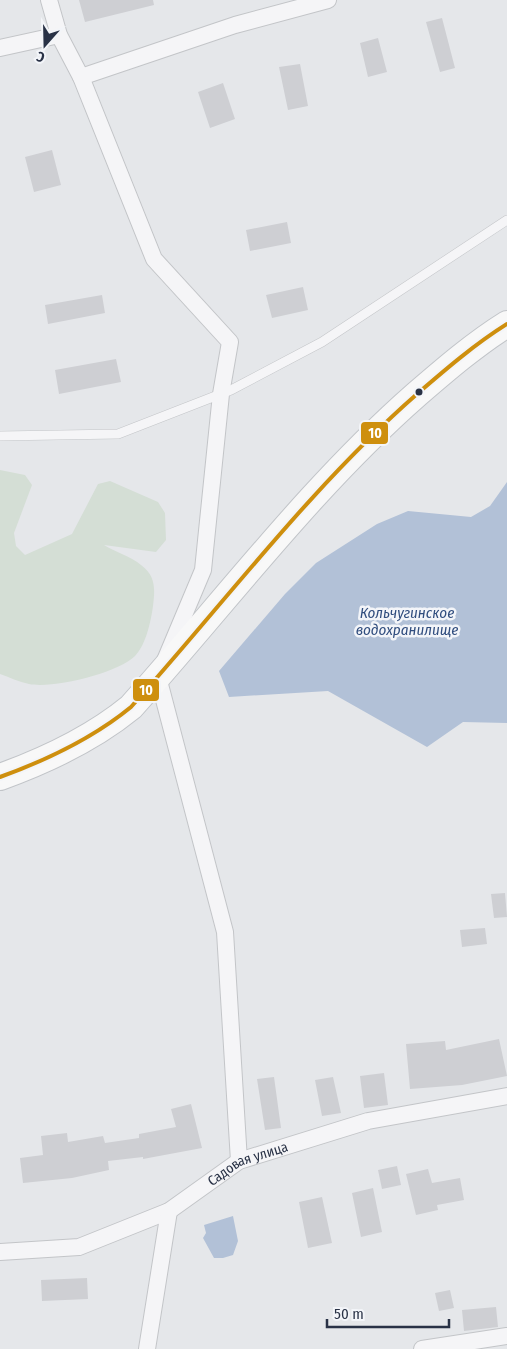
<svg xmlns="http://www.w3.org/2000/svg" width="507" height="1349" font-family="'Fira Sans Condensed',sans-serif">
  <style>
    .green { fill: #d4ded5 }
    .water { fill: #b2c1d7 }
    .building { fill: #cecfd3 }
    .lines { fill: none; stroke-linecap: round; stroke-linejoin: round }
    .lane-casing { stroke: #c3c5c8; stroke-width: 10 }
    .street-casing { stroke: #c3c5c8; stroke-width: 18 }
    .primary-casing { stroke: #c1c4c8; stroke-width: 28 }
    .lane { stroke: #f5f5f7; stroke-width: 9 }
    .street { stroke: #f5f5f7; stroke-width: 16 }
    .primary { stroke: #f8f8f8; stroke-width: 26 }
    .bus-1-casing { stroke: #f3f5f9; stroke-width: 8 }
    .bus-1 { stroke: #ce8f0e; stroke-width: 4 }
    .bus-dot { fill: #293246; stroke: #f3f5f9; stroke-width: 2 }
    .labels { text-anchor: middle; stroke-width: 5; stroke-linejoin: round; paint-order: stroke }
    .street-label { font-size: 14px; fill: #293246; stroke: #f3f5f9 }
    .water-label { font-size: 15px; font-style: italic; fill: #304d7e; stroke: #f3f5f9 }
    .line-badge { stroke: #f3f5f9; stroke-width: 2 }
    .badge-label { font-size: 14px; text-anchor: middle; font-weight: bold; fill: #fff }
  </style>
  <rect width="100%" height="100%" fill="#e5e7ea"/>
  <path class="green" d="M0,470L25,475L32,485L14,533L16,546L25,555L72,534L98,484L110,481L158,502L165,513L166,540L156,552L104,545C115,552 130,556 141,565C156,576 155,589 153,606C151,621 146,645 135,656C118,673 53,689 29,684C19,682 9,677 0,674Z"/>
  <path class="water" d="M507,482V723L463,722L427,747L328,691L229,697L219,671L285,594L316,563L377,524L408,511L471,517L490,506Z
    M233,1216L238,1241L233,1255L223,1258H214L203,1238L206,1233L204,1225Z"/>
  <path class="building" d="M79,0H153L154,5L85,22Z
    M442,18L455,68L440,72L426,22Z
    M378,38L387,72L368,77L360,43Z
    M300,64L308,106L288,110L279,67Z
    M223,83L235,119L210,128L198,92Z
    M52,150L61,185L34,192L25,157Z
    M287,222L291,243L250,251L246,230Z
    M303,287L308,310L272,318L266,295Z
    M102,295L105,313L48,324L45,305Z
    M116,359L121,382L59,394L55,370Z
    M505,893L507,917L494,918L491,894Z
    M485,928L487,944L462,947L460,930Z
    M499,1039L507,1076L462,1085L410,1089L406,1044L445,1041L446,1050Z
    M384,1073L388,1105L364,1108L360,1076Z
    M274,1077L281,1128L265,1130L257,1079Z
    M333,1077L341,1113L322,1116L315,1080Z
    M191,1104L202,1148L143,1159V1157L108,1161L109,1170L72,1178L23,1183L20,1158L43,1155L41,1136L67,1133L68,1142L103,1136L105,1143L139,1138V1134L176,1127L171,1109Z
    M397,1166L401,1185L382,1189L378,1170Z
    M428,1169L432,1183L460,1178L464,1200L437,1205L438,1210L416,1215L406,1174Z
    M373,1188L382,1232L361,1237L352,1193Z
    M322,1197L332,1243L308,1248L299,1202Z
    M87,1278L88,1299L42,1301L41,1280Z
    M450,1290L454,1308L439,1311L435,1293Z
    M496,1307L498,1327L464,1331L462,1310Z"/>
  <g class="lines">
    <defs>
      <path id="lane" d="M0,436L118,434L231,390L322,342L507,220"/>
      <g id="street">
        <path d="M49,0L59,35L81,77L154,259L230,342L221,394L203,570L158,677L225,932L239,1161"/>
        <path d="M0,48L59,35"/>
        <path d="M81,77L235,25L328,0"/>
        <path id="s1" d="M0,1252L79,1247L169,1211L239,1161L368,1121L507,1096"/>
        <path d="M147,1349L169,1211"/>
        <path d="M422,1349L507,1336"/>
      </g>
      <path id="primary" d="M0,777C47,760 92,739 131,707C225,602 311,487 417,394C446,369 475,344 507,324"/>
    </defs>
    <use href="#lane" class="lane-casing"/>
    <use href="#street" class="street-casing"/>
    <use href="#primary" class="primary-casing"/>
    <use href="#lane" class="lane"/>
    <use href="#street" class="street"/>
    <use href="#primary" class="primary"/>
    <defs>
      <path id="bus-1" d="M0,777C47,760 92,739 131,707C225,602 311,487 417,394C446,369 475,344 507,324"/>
    </defs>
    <use href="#bus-1" class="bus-1-casing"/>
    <use href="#bus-1" class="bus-1"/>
  </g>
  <circle class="bus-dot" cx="419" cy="392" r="4.5"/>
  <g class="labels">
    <g class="street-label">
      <text dy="5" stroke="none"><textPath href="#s1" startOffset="269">Садовая улица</textPath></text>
    </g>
    <g class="water-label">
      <text x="407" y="618">Кольчугинское<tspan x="407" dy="17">водохранилище</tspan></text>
    </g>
  </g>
  <g class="line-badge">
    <rect x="360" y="421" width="29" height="24" rx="5" fill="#ce8f0e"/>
    <rect x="132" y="678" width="28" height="24" rx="5" fill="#ce8f0e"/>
  </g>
  <g class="badge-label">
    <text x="375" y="438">10</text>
    <text x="146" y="695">10</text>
  </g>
  <g transform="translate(45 45) rotate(200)" stroke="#f3f5f9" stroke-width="4" paint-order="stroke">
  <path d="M0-4L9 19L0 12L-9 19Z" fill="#293246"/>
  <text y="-8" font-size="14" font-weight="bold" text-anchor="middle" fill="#293246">С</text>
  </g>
  <path d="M327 1319v8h122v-8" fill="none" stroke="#293246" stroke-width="2.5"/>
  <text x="334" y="1319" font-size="15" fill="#293246" stroke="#f3f5f9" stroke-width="4" paint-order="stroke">50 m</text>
</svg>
